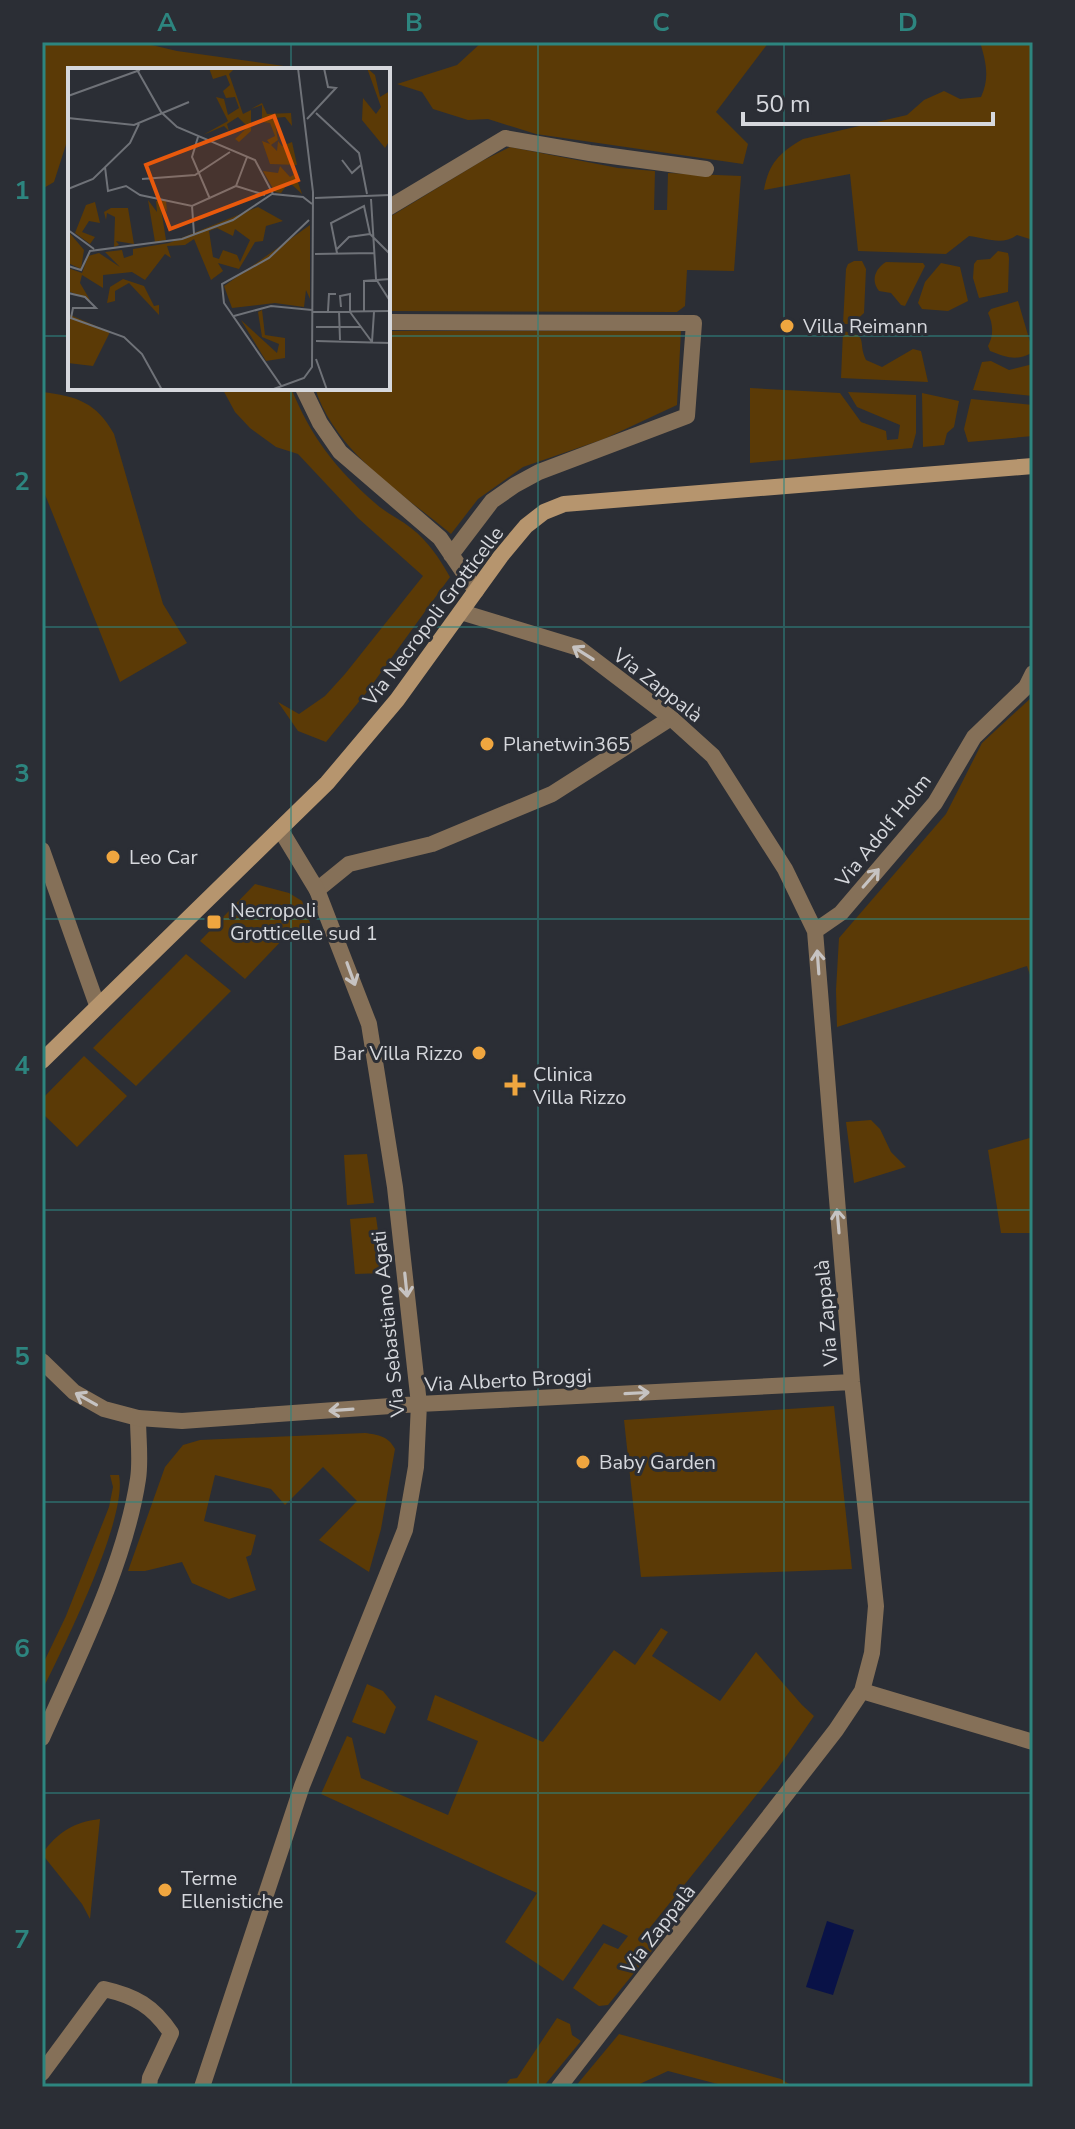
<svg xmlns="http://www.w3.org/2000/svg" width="1075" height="2129" font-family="'Nunito Sans',sans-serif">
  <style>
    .green { fill: #5b3a06 }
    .water { fill: #091247 }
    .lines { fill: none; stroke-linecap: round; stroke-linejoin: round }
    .lane { stroke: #857058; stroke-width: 16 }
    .street { stroke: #857058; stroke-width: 16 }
    .secondary { stroke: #b6956e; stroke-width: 16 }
    .oneway { stroke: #c6c3c2 }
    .grid { fill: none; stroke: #2d857f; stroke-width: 2; stroke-opacity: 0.55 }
    .poi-dot { fill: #f0a63f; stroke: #2b2e35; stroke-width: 3 }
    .labels { text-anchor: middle; stroke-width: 6; stroke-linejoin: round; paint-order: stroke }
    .poi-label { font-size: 20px; fill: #d6d8dd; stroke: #2b2e35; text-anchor: start }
    .street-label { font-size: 20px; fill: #d6d8dd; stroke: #2b2e35 }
    .inset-road { fill: none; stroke: #6f7278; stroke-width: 2 }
    .view { fill: #e8590c; fill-opacity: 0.15; stroke: #e8590c; stroke-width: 4 }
    .inset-edge { fill: none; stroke: #d6d8dd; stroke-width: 4 }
    .neatline { fill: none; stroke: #2d857f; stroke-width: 3 }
    .grid-label { font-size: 26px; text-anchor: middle; font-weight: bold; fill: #2d857f }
  </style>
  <rect width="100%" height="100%" fill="#2b2e35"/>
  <path class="green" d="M42,42H139L177,51L312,70H70V132L54,182L42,189Z
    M482,42H769L716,112L748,144L743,164L536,134L488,119L468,120L433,109L422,92L397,84L457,65Z
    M980,42H1033V240L1017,235C1002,246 986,238 969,236L946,254L858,251L850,174L764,190C769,163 779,153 803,139L907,115L924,100L944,91L960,99L981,97C990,78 986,62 980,42Z
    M510,147L618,168L655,171L654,210H667L668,173L741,176L734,271L687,270L685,306L677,312L388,311V218L480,162Z
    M998,251L1008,253L1009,258L1008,292L979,298L973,278L974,264L977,260L990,259Z
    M854,261H862L866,269L864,313L852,324H843L846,269L848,264Z
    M886,262L923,263L925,266L905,306L901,305L891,293L879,291C870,280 876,268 886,262Z
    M941,263L960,267L968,301L948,311L922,309L918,303L925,282Z
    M1018,301L1033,352C1017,362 1006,357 990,351L988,346C994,335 993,324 988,313L991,309Z
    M388,331H681L677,405L604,439L523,467L478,499L451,534C402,493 335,452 315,388H388Z
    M843,331C870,336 857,341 866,360L882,367L913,349L921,351L928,382L841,378Z
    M991,361L1009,370L1033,364V396L973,390L982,362Z
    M222,388H291C311,437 335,468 375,503C386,513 400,519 411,528C429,542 439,558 450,577L366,693L326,742L298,731L278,702L299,714L325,696L345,674L423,576L358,518L298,454L276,447L250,428L235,412Z
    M750,388L840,393L861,422L886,431L887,440L898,439L900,425L857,407L848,392L916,395V433L912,448L750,463Z
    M42,392C77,396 97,403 114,434L163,604L187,643L120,682L42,487Z
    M922,393L959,401L954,427L947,433L944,445L923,447Z
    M971,399L1033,405V436L968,442L964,429Z
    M1033,696V984L1027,966L837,1027L836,990L839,938L946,814L982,743Z
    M255,884L289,893L302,901L317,942L287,935L245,979L200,941Z
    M186,954L231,991L136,1086L93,1048Z
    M84,1056L127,1096L77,1147L42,1113V1099Z
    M871,1120L880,1129L891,1152L906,1167L854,1183L846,1122Z
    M1033,1137V1233H1001L988,1150Z
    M367,1154L374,1203L347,1205L344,1155Z
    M376,1217L384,1273L355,1274L350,1219Z
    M834,1406L852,1569L641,1577L624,1420Z
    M365,1433C379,1435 388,1436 395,1449L381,1529L369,1572L319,1540L357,1501L323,1467L285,1505L271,1489L215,1475L204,1521L256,1535L251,1555L246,1557L256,1590L229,1599L192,1583L182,1562L145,1571H128L165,1467L183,1445L200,1440Z
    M110,1475H119C128,1519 63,1648 42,1691V1666L66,1616L109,1507L113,1487Z
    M661,1628L668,1632L652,1656L720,1701L756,1652L802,1705L814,1716L778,1768L640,1940L655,1947L608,2005L599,2006L573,1988L604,1943L618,1949L628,1936L603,1924L563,1981L505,1942L537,1893L321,1794L347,1736L352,1738L361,1778L448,1815L478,1741L427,1720L435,1695L543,1742L614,1650L635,1665Z
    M367,1684L383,1691L396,1707L385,1734L352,1722Z
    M100,1819L90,1919L82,1904L42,1854C57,1833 73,1822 100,1819Z
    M557,2018L570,2024L572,2035L581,2041L543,2087H504L510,2079L517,2078Z
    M619,2034L781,2079L794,2087H729L668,2071L633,2087H575Z"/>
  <path class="water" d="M827,1921L854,1930L833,1995L806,1987Z"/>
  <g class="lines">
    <path class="lane" d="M388,208L505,138L590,153L706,169
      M388,322L694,323L687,416L539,472L515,485L492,501L451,555
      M303,388L320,423L340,452L440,538L476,591
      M317,890L349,864L432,844L552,794L671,718
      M42,1738C77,1659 125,1565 138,1479C141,1460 138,1438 138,1418
      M42,2073L104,1989C135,1996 153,2006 171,2033L150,2078L149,2087"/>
    <path class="street" d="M461,612L579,648L671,718L713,756L785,869L815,931L852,1382L876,1606L872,1653L862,1691L836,1730L559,2087
      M42,850L97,1005
      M815,931L841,913L935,803L974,737L1026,687L1033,673
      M42,1361L74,1392L104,1409L138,1418L182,1421L419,1404L852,1382
      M862,1691L1033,1742
      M202,2087L302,1786L405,1530L416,1467L419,1404L395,1187L369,1024L317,890L280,829"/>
    <path class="secondary" d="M42,1061L327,783L397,700L501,556L526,526L544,512L564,504L1033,466"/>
  </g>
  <defs><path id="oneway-shaft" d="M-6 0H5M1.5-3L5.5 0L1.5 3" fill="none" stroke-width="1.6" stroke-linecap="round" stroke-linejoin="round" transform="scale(2)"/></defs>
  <g class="oneway">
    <use href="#oneway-shaft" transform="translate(583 653) rotate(-148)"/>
    <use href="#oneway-shaft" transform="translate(871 878) rotate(-49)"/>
    <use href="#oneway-shaft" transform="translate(818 962) rotate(-94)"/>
    <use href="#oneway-shaft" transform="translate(351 974) rotate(70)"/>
    <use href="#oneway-shaft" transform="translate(838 1221) rotate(-95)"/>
    <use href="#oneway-shaft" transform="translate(406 1285) rotate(84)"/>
    <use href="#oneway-shaft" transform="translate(637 1393) rotate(-3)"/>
    <use href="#oneway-shaft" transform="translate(86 1399) rotate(-151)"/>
    <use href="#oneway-shaft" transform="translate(341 1410) rotate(176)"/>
  </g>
  <path class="grid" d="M291,42V70M538,42V2087M784,42V2087M42,336H70M388,336H1033M291,388V2087M42,627H1033M42,919H1033M42,1210H1033M42,1502H1033M42,1793H1033"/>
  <g class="poi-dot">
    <circle cx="787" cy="326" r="8"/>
    <circle cx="487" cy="744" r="8"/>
    <circle cx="113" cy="857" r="8"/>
    <rect x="206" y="914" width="16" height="16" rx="4"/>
    <circle cx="479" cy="1053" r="8"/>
    <path d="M511 1073h8v8h8v8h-8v8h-8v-8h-8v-8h8z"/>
    <circle cx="583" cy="1462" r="8"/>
    <circle cx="165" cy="1890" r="8"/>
  </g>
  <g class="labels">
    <g class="poi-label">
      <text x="803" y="333">Villa Reimann</text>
      <text x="503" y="751">Planetwin365</text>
      <text x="129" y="864">Leo Car</text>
      <text x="230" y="917">Necropoli<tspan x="230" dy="23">Grotticelle sud 1</tspan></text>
      <text x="463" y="1060" text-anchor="end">Bar Villa Rizzo</text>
      <text x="533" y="1081">Clinica<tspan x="533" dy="23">Villa Rizzo</tspan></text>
      <text x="599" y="1469">Baby Garden</text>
      <text x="181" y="1885">Terme<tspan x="181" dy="23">Ellenistiche</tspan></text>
    </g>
    <g class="street-label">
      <text transform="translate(433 616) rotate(-53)" y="7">Via Necropoli Grotticelle</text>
      <text transform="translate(658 685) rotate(38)" y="7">Via Zappalà</text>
      <text transform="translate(883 830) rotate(-51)" y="7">Via Adolf Holm</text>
      <text transform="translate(826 1313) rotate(-95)" y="7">Via Zappalà</text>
      <text transform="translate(388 1324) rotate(-96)" y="7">Via Sebastiano Agati</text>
      <text transform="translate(508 1380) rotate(-3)" y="7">Via Alberto Broggi</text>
      <text transform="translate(658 1929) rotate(-52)" y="7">Via Zappalà</text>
    </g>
  </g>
  <g transform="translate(68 68)">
    <rect width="322" height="322" fill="#2b2e35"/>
    <path d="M141,0H167L161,6L175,46L183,42V63L171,74L167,71L180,59L170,49L159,56L161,63L156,58L135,67L160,53L148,29L156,31L160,47L171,40L167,29L158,30L155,23L162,17L158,7L145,11ZM299,0L307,7L312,29L322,23V72L317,80L294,52L295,30L308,46L313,39ZM194,35L199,46L223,45L224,58L217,49L206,50L210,72L203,77L209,83L210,73L214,78L224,74L229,97L202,96L194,73L202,76L199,72L207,68L202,55L194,54V37L183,41ZM212,98L222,109L227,106L234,126L221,114L213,125L207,124L195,103L210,105ZM80,132L89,144L88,133L98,132L99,144L92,134L98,172L87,174ZM27,134L32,155L21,153L14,164L27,169L22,176L7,165L18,137ZM190,139L215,153L198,158L195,173L187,174L171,201L150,195L155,203L143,212L126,171L117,177L99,178L103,190L97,186L77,212L64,204L35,207V220L14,207L12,215L22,232L0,223V200L14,205L20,188L31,185L52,199L37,184L54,182L56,190L65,187V181L101,175ZM149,160L165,168L167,161L182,172L172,194L169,187L155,182L151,191L145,189L141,163ZM43,140H60L66,176L48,173L51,177L46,179L47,149L39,145L38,152L36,144ZM242,157V231L238,222L236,239L207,235L164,240L156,218ZM0,163L16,182L13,201L0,195ZM55,211L76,218L86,238L91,237V247L61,215L47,223V233L39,235L42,219ZM194,242L197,267L217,270V290L198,293L173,252L209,285L211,276L194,269L190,244ZM0,246L42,264L25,298L0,295Z" fill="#5b3a06" fill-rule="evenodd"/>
    <path class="inset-road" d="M68,0L93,44L109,59L187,92L205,126L235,129L244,136M0,28L72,2M248,45L291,85L299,126M0,50L66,57L121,34M239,51L268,20L260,19L256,0M130,69L124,89L142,131M274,92L284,105L293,97M37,99L40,123L58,118L72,127L124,138L168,118L179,89M74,111L127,107L162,84M168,118L197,127M0,121L25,111L62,75L71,56M247,130L322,127M303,131L308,211L322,233M124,138L126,166M0,162L26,181M269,181L281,169L302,166M269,185L263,155L296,138L302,166L321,185M247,186L306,185M0,198L13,202L22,183L114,171L165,152L204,126M0,225L17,229L28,240H5L3,250L56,269L74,286L94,322M273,239L272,228L282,226V244L304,274M260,243L261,226H268M271,243L272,272M244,244L322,243M296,244V213L322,211M166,248L203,238L244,242M248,259H292M248,273L322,275M304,274L306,244M248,291L259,322M214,319L156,235L154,216L201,190L241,152M203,322L236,310L244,299L245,124L230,0"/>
    <path class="view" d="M206,48L230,112L102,161L78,97Z"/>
    <rect width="322" height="322" class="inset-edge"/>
  </g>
  <rect width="1075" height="2129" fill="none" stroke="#2b2e35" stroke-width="88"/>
  <path d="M743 112v12h250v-12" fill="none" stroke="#d6d8dd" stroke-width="4"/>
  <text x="755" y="112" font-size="24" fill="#d6d8dd" stroke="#2b2e35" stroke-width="6" paint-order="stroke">50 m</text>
  <rect x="44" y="44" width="987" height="2041" class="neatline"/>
  <g class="grid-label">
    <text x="167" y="31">A</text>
    <text x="414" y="31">B</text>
    <text x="661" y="31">C</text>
    <text x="908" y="31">D</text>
    <text x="22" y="199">1</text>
    <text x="22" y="490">2</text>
    <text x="22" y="782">3</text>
    <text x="22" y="1074">4</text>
    <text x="22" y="1365">5</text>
    <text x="22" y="1657">6</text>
    <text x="22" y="1948">7</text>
  </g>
</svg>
